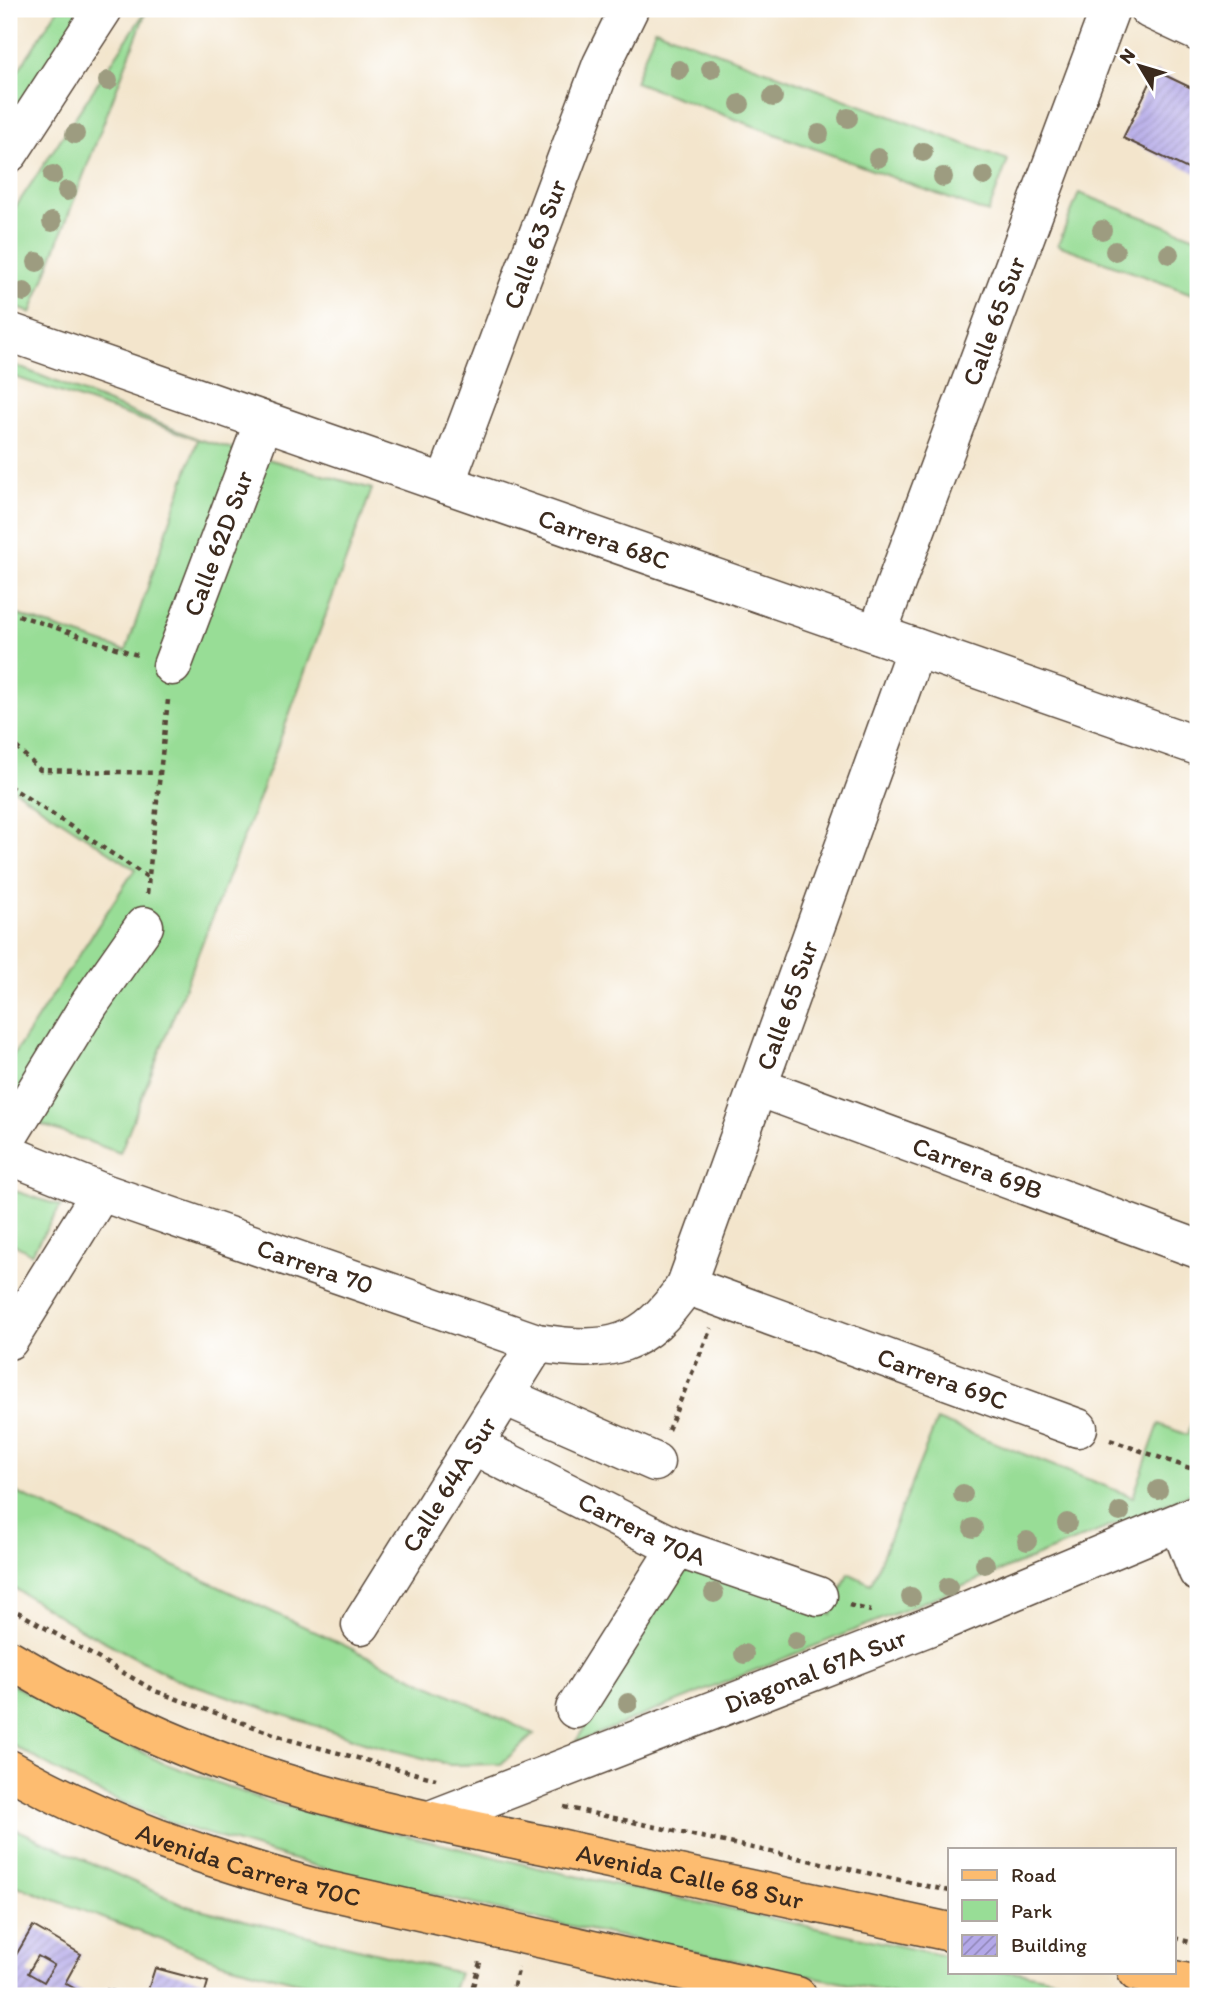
<svg xmlns="http://www.w3.org/2000/svg" width="1207" height="2005" font-family="Itim,sans-serif">
  <style>
    .green { fill: #98dd96; stroke: #6a845a; stroke-width: 2 }
    .building { fill: url(#building-hatch); fill-rule: evenodd }
    .lines { fill: none; stroke-linecap: round; stroke-linejoin: round }
    .minor-casing { stroke: #574638; stroke-width: 41 }
    .major-casing { stroke: #574638; stroke-width: 41 }
    .path { stroke: #574638; stroke-width: 4.5; stroke-dasharray: 5 5; stroke-linecap: butt }
    .minor { stroke: #fff; stroke-width: 38 }
    .major { stroke: #fdbc6f; stroke-width: 38 }
    .tree { fill: #9d9c80 }
    .labels { text-anchor: middle; stroke-width: 6; stroke-linejoin: round; paint-order: stroke }
    .street-label { font-size: 26px; fill: #3b2a1e; stroke: #fff }
  </style>
  <defs>
    <pattern id="building-hatch" width="6" height="6" patternUnits="userSpaceOnUse" patternTransform="scale(1.75)"><rect width="6" height="6" fill="#b3a8e8"/><path d="M-1 1l2-2M0 6l6-6M5 7l2-2" fill="none" stroke="#9389bb"/></pattern>
  </defs>
  <rect width="100%" height="100%" fill="#fff"/>
  <filter id="ink" filterUnits="userSpaceOnUse"><feTurbulence type="fractalNoise" baseFrequency=".0143" numOctaves="2"/><feDisplacementMap in="SourceGraphic" scale="14" xChannelSelector="R" yChannelSelector="G"/><feConvolveMatrix kernelMatrix="1 2 1 2 8 2 1 2 1" color-interpolation-filters="sRGB"/></filter>
  <filter id="wash" filterUnits="userSpaceOnUse"><feTurbulence type="fractalNoise" baseFrequency=".00686" numOctaves="4" result="noise"/><feDisplacementMap in="SourceGraphic" scale="28" xChannelSelector="R" yChannelSelector="G"/><feGaussianBlur stdDeviation="1.57" result="paint"/><feColorMatrix in="noise" values="0 0 0 0 0 0 0 0 0 0 0 0 0 0 0 0 0 1.4 0 .05"/><feComposite in="paint" operator="in"/></filter>
  <g filter="url(#wash)">
    <rect width="100%" height="100%" fill="#f3e5cc"/>
    <path class="green" d="M58,9H84L9,121V85Z
      M147,9L31,313L9,305V217Z
      M655,29L1008,160L988,213L635,82Z
      M1079,193L1198,238V296L1058,245Z
      M9,363L198,439L372,489L253,813L120,1153L9,1113V1062L135,869L9,786V612L126,651L198,439L9,375Z
      M9,1189L61,1206L31,1254L9,1241Z
      M1198,1405V1491L575,1743L688,1558L831,1615L848,1573L871,1584L937,1420L1133,1497L1159,1424L1187,1435Z
      M9,1489L534,1734L501,1764L450,1765L370,1744L174,1678L79,1628L9,1585Z
      M9,1683L161,1762L269,1802L543,1869L950,1957V1972H1019L1138,1996H906L527,1917L326,1869L180,1826L88,1788L9,1743Z
      M9,1826L187,1906L459,1973L451,1996H351L221,1962L9,1883Z"/>
    <g id="blocks">
      <path class="building" d="M1156,71L1198,91V174L1123,138Z
        M33,1926L81,1954L65,1983L88,1996H9V1950L16,1955ZM38,1956L54,1965L44,1982L28,1973Z
        M155,1968L208,1982L204,1996H146Z
        M107,1989L132,1995L131,1996H105Z"/>
    </g>
  </g>
  <g filter="url(#ink)">
    <use href="#blocks" fill-opacity="0" stroke="#574638" stroke-width="2"/>
    <g class="lines">
      <defs>
        <g id="minor">
          <path d="M1149,9L1198,32"/>
          <path d="M9,153L103,9"/>
          <path id="s1" d="M9,332L1198,746"/>
          <path id="s2" d="M445,484L602,64L629,9"/>
          <path id="s3" d="M877,634L1110,9"/>
          <path id="s4" d="M172,666L264,421"/>
          <path id="s5" d="M758,1087L1198,1249"/>
          <path d="M9,1135L90,1003L144,926"/>
          <path id="s6" d="M9,1155L101,1192L537,1343C611,1354 643,1348 686,1285L916,648"/>
          <path id="s7" d="M686,1285L1078,1428"/>
          <path d="M9,1340L101,1192"/>
          <path d="M504,1396L655,1462"/>
          <path id="s8" d="M473,1445L677,1548L818,1596"/>
          <path d="M1179,1523L1198,1572"/>
          <path id="s9" d="M361,1625L537,1343"/>
          <path d="M575,1709L677,1548"/>
          <path id="s10" d="M430,1820L928,1627L1198,1514"/>
        </g>
        <g id="major">
          <path id="s11" d="M9,1659C85,1704 169,1744 253,1773C356,1808 465,1828 572,1851C698,1878 824,1905 950,1932"/>
          <path id="s12" d="M9,1769C104,1824 207,1858 312,1887L797,1996"/>
          <path d="M1137,1972L1198,1985"/>
        </g>
      </defs>
      <use href="#minor" class="minor-casing"/>
      <use href="#major" class="major-casing"/>
      <path class="path" d="M9,612L140,656
        M9,740L40,770L160,773
        M9,786L149,878
        M147,894L168,700
        M668,1430L711,1328
        M1110,1440L1198,1471
        M849,1605L871,1611
        M9,1607L155,1691L290,1740L436,1779
        M564,1807L950,1891
        M1174,1938L1198,1944
        M470,1996L481,1959
        M511,1996L519,1967"/>
      <use href="#minor" class="minor"/>
      <use href="#major" class="major"/>
    </g>
    <g class="tree">
      <circle cx="711" cy="69" r="10"/>
      <circle cx="679" cy="70" r="10"/>
      <circle cx="108" cy="81" r="10"/>
      <circle cx="773" cy="97" r="10"/>
      <circle cx="740" cy="104" r="10"/>
      <circle cx="848" cy="118" r="10"/>
      <circle cx="75" cy="134" r="10"/>
      <circle cx="819" cy="134" r="10"/>
      <circle cx="923" cy="152" r="10"/>
      <circle cx="878" cy="158" r="10"/>
      <circle cx="53" cy="175" r="10"/>
      <circle cx="984" cy="176" r="10"/>
      <circle cx="943" cy="177" r="10"/>
      <circle cx="67" cy="191" r="10"/>
      <circle cx="52" cy="222" r="10"/>
      <circle cx="1102" cy="230" r="10"/>
      <circle cx="1115" cy="251" r="10"/>
      <circle cx="1169" cy="254" r="10"/>
      <circle cx="37" cy="262" r="10"/>
      <circle cx="24" cy="292" r="10"/>
      <circle cx="1158" cy="1490" r="10"/>
      <circle cx="963" cy="1494" r="10"/>
      <circle cx="1120" cy="1512" r="10"/>
      <circle cx="1067" cy="1523" r="10"/>
      <circle cx="973" cy="1528" r="10"/>
      <circle cx="1027" cy="1541" r="10"/>
      <circle cx="985" cy="1564" r="10"/>
      <circle cx="948" cy="1587" r="10"/>
      <circle cx="714" cy="1593" r="10"/>
      <circle cx="911" cy="1597" r="10"/>
      <circle cx="796" cy="1641" r="10"/>
      <circle cx="744" cy="1654" r="10"/>
      <circle cx="628" cy="1703" r="10"/>
    </g>
  </g>
  <g class="labels">
    <g class="street-label">
      <text dy="9" stroke="none"><textPath href="#s2" startOffset="256">Calle 63 Sur</textPath></text>
      <text dy="9" stroke="none"><textPath href="#s3" startOffset="334">Calle 65 Sur</textPath></text>
      <text dy="9" stroke="none"><textPath href="#s1" startOffset="630">Carrera 68C</textPath></text>
      <text dy="9" stroke="none"><textPath href="#s4" startOffset="131">Calle 62D Sur</textPath></text>
      <text dy="9" stroke="none"><textPath href="#s6" startOffset="1031">Calle 65 Sur</textPath></text>
      <text dy="9" stroke="none"><textPath href="#s5" startOffset="234">Carrera 69B</textPath></text>
      <text dy="9" stroke="none"><textPath href="#s6" startOffset="326">Carrera 70</textPath></text>
      <text dy="9" stroke="none"><textPath href="#s7" startOffset="273">Carrera 69C</textPath></text>
      <text dy="9" stroke="none"><textPath href="#s9" startOffset="166">Calle 64A Sur</textPath></text>
      <text dy="9" stroke="none"><textPath href="#s8" startOffset="189">Carrera 70A</textPath></text>
      <text dy="9" stroke="none"><textPath href="#s10" startOffset="413">Diagonal 67A Sur</textPath></text>
      <text dy="9" stroke="none"><textPath href="#s12" startOffset="259">Avenida Carrera 70C</textPath></text>
      <text dy="9" stroke="none"><textPath href="#s11" startOffset="719">Avenida Calle 68 Sur</textPath></text>
    </g>
  </g>
  <rect width="1207" height="2005" fill="none" stroke="#fff" stroke-width="35"/>
  <rect x="948" y="1848" width="228" height="126" fill="#ffffff" stroke="#b1aaa5" stroke-width="2"/>
  <rect x="962" y="1870" width="35" height="10" fill="#fdbc6f" stroke="#b1aaa5" stroke-width="2"/>
  <text x="1011" y="1882" font-size="21" fill="#3b2a1e">Road</text>
  <rect x="962" y="1900" width="35" height="21" fill="#98dd96" stroke="#b1aaa5" stroke-width="2"/>
  <text x="1011" y="1918" font-size="21" fill="#3b2a1e">Park</text>
  <rect x="962" y="1935" width="35" height="21" fill="url(#building-hatch)" stroke="#b1aaa5" stroke-width="2"/>
  <text x="1011" y="1952" font-size="21" fill="#3b2a1e">Building</text>
  <g transform="translate(1140 66) rotate(308)" stroke="#ffffff" stroke-width="5" paint-order="stroke">
  <path d="M0-5L12 26L0 18L-12 26Z" fill="#3b2a1e"/>
  <text y="-10" font-size="19" font-weight="bold" text-anchor="middle" fill="#3b2a1e">N</text>
  </g>
</svg>
